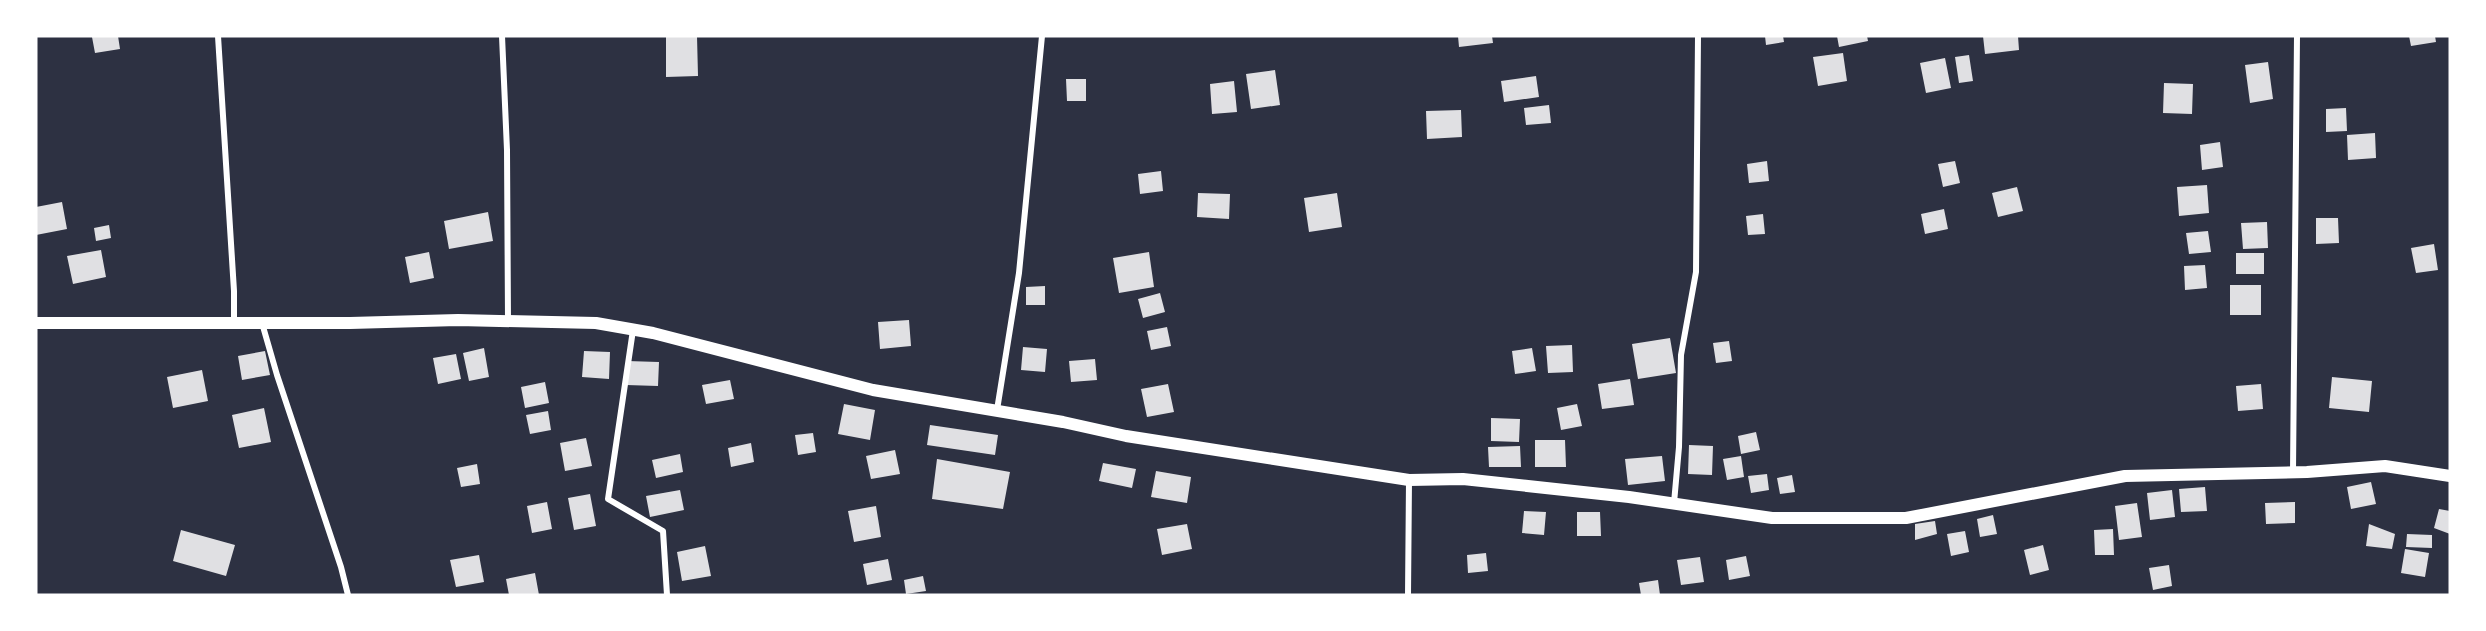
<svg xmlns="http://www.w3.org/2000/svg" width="2486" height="631" font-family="'Titillium Web',sans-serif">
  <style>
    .building { fill: #e0e0e3 }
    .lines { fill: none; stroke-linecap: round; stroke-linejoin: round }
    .minor { stroke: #fff; stroke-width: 6 }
    .secondary { stroke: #fff; stroke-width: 12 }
  </style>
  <rect width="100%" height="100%" fill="#2d3142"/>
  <path class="building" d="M118,36L120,49L95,53L92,37Z
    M697,36L698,76L666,77V37Z
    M1458,36H1492L1493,43L1459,47Z
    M1765,36H1783L1784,42L1766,45Z
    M1837,36H1867L1868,41L1839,47Z
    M1983,36H2018L2019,50L1985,54Z
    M2409,36H2435L2436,42L2411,46Z
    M1843,53L1847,81L1818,86L1813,57Z
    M1969,55L1973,81L1959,83L1955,57Z
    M1945,58L1951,88L1926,93L1920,63Z
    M2268,62L2273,99L2250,103L2245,65Z
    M1275,70L1280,105L1251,109L1246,74Z
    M1536,76L1539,97L1504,102L1501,81Z
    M1066,79H1086V101H1067Z
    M1234,81L1237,112L1212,114L1210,84Z
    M2164,83L2193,84L2192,114L2163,113Z
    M1549,105L1551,123L1526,125L1524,108Z
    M2346,108L2347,131L2326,132V109Z
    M1461,110L1462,137L1427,139L1426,111Z
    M2375,133L2376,158L2348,160L2347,135Z
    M2220,142L2223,167L2202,170L2200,145Z
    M1767,161L1769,181L1749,183L1747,164Z
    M1955,161L1960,183L1943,187L1938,164Z
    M1161,171L1163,191L1140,194L1138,174Z
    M2207,185L2209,213L2179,216L2177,187Z
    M2017,187L2023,211L1998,217L1992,193Z
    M1198,193L1230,194L1229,219L1197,217Z
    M1337,193L1342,227L1309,232L1304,198Z
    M62,202L67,229L36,235V207Z
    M1944,209L1948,229L1925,234L1921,214Z
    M488,212L493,241L449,249L444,221Z
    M1763,214L1765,234L1748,235L1746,216Z
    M2316,218H2338L2339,243L2316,244Z
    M2267,222L2268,248L2243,249L2241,223Z
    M109,225L111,238L96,241L94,228Z
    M2208,231L2211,252L2189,254L2186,233Z
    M2434,244L2438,270L2416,273L2411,248Z
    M101,250L106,277L73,284L67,256Z
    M429,252L434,278L410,283L405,257Z
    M1149,252L1154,287L1119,293L1113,258Z
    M2236,253H2264V274H2236Z
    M2205,265L2207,288L2185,290L2184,266Z
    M2230,285H2261V315H2230Z
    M1045,286V305H1026V287Z
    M1160,293L1165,312L1143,318L1138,299Z
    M909,320L911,346L880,349L878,322Z
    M1167,327L1171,346L1151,350L1147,331Z
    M1670,338L1676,373L1638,379L1632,344Z
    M1729,341L1732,361L1716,363L1713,343Z
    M1572,345L1573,372L1548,373L1546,346Z
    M1023,347L1047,349L1045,372L1021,370Z
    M484,348L489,377L469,381L463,353Z
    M1532,348L1536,371L1515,374L1512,351Z
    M265,351L270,375L242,380L238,356Z
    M584,351L610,352L609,379L582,377Z
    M456,354L461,379L438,384L433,358Z
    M1095,359L1097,380L1071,382L1069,361Z
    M627,361L659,362L658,386L626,385Z
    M202,370L208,401L173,408L167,377Z
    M2332,377L2372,381L2369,412L2329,408Z
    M1630,379L1634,405L1602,409L1598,384Z
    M730,380L734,399L706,404L702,385Z
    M545,382L549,403L525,408L521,387Z
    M1168,384L1174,412L1147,417L1141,389Z
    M2261,384L2263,409L2238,411L2236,386Z
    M844,404L875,410L870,440L838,434Z
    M1577,404L1582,426L1561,430L1557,408Z
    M264,408L271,442L239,448L232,415Z
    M548,411L551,430L530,434L526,415Z
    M1491,418L1520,419L1519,442L1491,441Z
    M930,425L998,435L995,455L927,445Z
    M1756,432L1760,450L1741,454L1738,436Z
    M813,433L816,452L798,455L795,435Z
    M586,438L592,466L565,471L560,443Z
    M1535,440H1565L1566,467H1535Z
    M751,443L754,462L731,467L728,448Z
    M1689,445L1713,446L1712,475L1688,474Z
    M1520,446L1521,467H1489L1488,447Z
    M895,450L900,474L871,479L866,456Z
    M680,454L683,472L656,478L652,460Z
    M1662,456L1665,481L1628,485L1625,459Z
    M1741,456L1744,477L1727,480L1723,459Z
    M937,459L1010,472L1003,509L932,499Z
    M1103,463L1136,469L1132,488L1099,481Z
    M477,464L480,484L461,487L457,468Z
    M1156,471L1191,477L1187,503L1151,497Z
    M1767,474L1769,490L1751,493L1748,476Z
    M1792,475L1795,492L1780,494L1777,478Z
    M2371,482L2376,504L2351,509L2347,487Z
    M2205,487L2207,511L2181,512L2179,489Z
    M680,490L684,510L650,517L646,496Z
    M2172,490L2175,517L2150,520L2147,493Z
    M590,494L596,526L574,530L568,498Z
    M547,502L552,529L532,533L527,506Z
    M2295,502V523L2266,524L2265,503Z
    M2137,503L2142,537L2119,540L2115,506Z
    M876,506L881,537L854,542L848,511Z
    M2439,509L2450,511V534L2434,528Z
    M1524,511L1546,512L1544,535L1522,533Z
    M1577,512H1600L1601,536H1577Z
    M1993,515L1997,534L1980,537L1977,519Z
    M1935,521L1937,534L1915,540V524Z
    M1187,524L1192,549L1162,555L1157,529Z
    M2369,524L2395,534L2392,549L2366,546Z
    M2113,529L2114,555H2095L2094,530Z
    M181,530L235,545L226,576L173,561Z
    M1965,531L1969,552L1951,556L1947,534Z
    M2407,534L2432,535V548L2406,547Z
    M2043,545L2049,570L2030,575L2024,550Z
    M705,546L711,576L682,581L677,552Z
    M2405,549L2429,553L2425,577L2401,573Z
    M1486,553L1488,571L1468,573L1467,555Z
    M479,555L484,582L456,587L450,560Z
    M1746,556L1750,576L1729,580L1726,560Z
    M1700,557L1704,582L1681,585L1677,560Z
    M888,559L892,580L867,585L863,564Z
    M2169,565L2172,586L2153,590L2149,568Z
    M535,573L539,595H509L506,579Z
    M923,576L926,591L906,594L904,580Z
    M1658,580L1660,595H1641L1639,583Z"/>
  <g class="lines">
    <path class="minor" d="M218,36L234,291V323
      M502,36L507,150L508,320
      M262,323L277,375L341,567L348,595
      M633,330L608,499L663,531L667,595
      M997,410L1019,273L1042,36
      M2293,472L2297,36
      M1674,503L1679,447L1681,355L1696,272L1698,36
      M1408,595L1409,481"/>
    <path class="secondary" d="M36,323H350L458,320L596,323L653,333L873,390L1063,422L1126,436L1409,480L1463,479L1629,497L1772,518H1906L2125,476L2307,472L2385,466L2450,476"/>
  </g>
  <rect width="2486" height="631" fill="none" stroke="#ffffff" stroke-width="75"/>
</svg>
